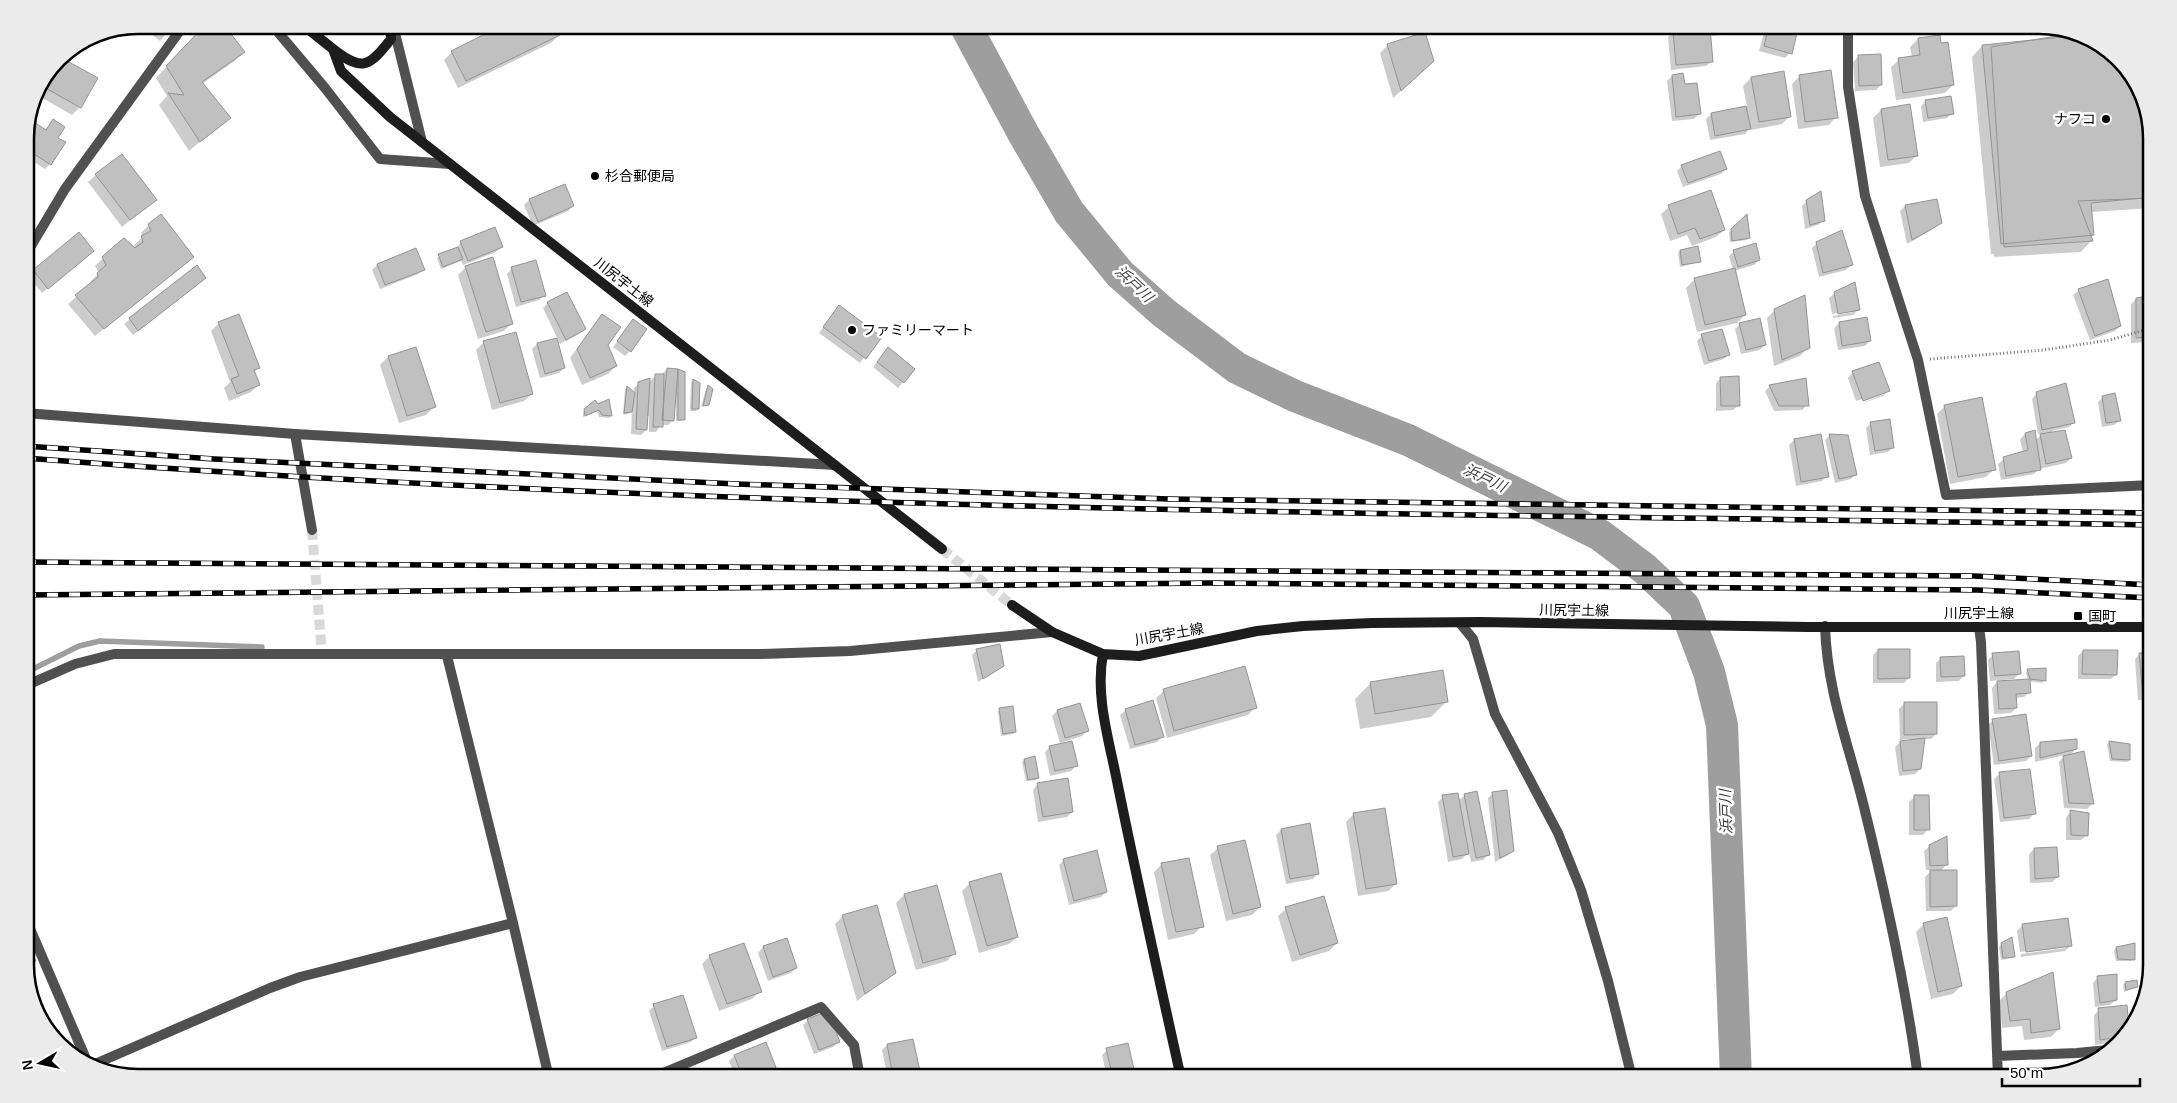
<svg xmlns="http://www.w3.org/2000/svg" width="2177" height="1103" font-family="Arial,'Noto Sans JP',sans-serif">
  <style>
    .shadow { fill: #0003 }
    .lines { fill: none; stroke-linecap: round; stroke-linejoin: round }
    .stream { stroke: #9e9e9e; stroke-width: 5.5 }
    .river { stroke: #9e9e9e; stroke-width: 32 }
    .building { fill: #c0c0c0; stroke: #949494 }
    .street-tunnel { stroke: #d9d9d9; stroke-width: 10; stroke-dasharray: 10 5; stroke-linecap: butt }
    .secondary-tunnel { stroke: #d9d9d9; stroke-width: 10; stroke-dasharray: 10 5; stroke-linecap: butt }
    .path { stroke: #727272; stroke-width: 3; stroke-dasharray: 1 2.5; stroke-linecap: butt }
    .lane { stroke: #505050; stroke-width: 10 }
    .street { stroke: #505050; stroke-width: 10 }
    .secondary { stroke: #1d1d1d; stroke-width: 10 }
    .rail-casing { stroke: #000; stroke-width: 5.5 }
    .rail { stroke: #fff; stroke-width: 4; stroke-dasharray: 11; stroke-linecap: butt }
    .poi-dot { fill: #000; stroke: #fff; stroke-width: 2 }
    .labels { text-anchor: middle; stroke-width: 5; stroke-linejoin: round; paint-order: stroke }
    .poi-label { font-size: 14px; fill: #000; stroke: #fff; text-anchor: start }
    .street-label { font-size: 14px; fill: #000; stroke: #fff }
    .water-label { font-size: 15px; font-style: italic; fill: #3f3f3f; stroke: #fff }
    .rim { fill: none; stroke: #000; stroke-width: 2.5 }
  </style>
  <rect width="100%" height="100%" fill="#fff"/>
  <path class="shadow" d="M140,25H174L160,41Z
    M206,25H222L244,52L233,62L202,84L229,118L189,151L159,105L167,96L156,78Z
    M506,25H554L559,35L551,43L458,88L444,60L452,52Z
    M1711,25H1732L1733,32L1731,34L1712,36Z
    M1766,25H1798L1790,53L1785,58L1759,51Z
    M1673,32L1712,61L1706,66L1671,70L1668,37Z
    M2077,34L2090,37L2133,75L2152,130V208L2091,212L2093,235L2090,238L2091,241L2081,252L1994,257V254H1991L1972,57L1982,46L2028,42Z
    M1918,39L1940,44L1953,85L1945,93L1896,100L1891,67L1899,60L1912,57L1910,47Z
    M1388,45L1425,69L1393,98L1380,53Z
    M59,57L96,79L80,107L72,115L34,93Z
    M1858,57L1881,85L1876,90L1855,91L1853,62Z
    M1672,76L1683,85L1699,114L1694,119L1672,121L1667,81Z
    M1800,76L1836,117L1829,125L1798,129L1792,84Z
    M1751,78L1790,116L1782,124L1751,130V127L1745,134L1710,140L1706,119L1711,114L1747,107L1743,86Z
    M1926,101L1952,113L1947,118L1923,122L1921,106Z
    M1881,110L1917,155L1909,163L1880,167L1873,118Z
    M48,126L57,138L50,164L45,169L25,156V130L45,131Z
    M1682,166L1726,169L1721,174L1683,187L1677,171Z
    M96,175L155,200L122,227L88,182Z
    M564,186L573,206L568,211L533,226L524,205L529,200Z
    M1807,201L1823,220L1818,225L1805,229L1802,206Z
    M1905,206L1941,223L1935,228L1907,244L1900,211Z
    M1669,207L1724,230L1716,237L1692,246L1687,235L1670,241L1661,214Z
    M1746,217L1749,237L1747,240L1730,242L1729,232Z
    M149,225L184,264L95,336L68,304L90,285V282L99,273L95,266L103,258L137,252L134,245L143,237L141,233Z
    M78,234L93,251L42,293L28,276Z
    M461,242L501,247L496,252L463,265L461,261L441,269L437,258L456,249Z
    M1817,243L1851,265L1846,270L1819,277L1812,248Z
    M1680,251L1700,261L1680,267L1678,253Z
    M1734,251L1759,260L1754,265L1734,271L1745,315L1737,323L1697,332L1686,288L1694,280L1733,270L1729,256Z
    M377,265L423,269L418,274L380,289L372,270Z
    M196,267L205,278L133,335L124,324Z
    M466,267L512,323L504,331L478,339L458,275Z
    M512,268L544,295L539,300L516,307L507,274Z
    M2079,290L2120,326L2115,331L2090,340L2073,295Z
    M1835,293L1858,310L1853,315L1833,318V316L1854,312V310L1832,314L1829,298Z
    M2152,296V337L2147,342L2131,343V304L2136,299Z
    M548,303L584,329L579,334L560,344L543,308Z
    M1775,310L1808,348L1800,356L1774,366L1767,318Z
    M835,311L880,337L860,363L819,333Z
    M602,315L607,345L616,366L608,374L582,385L570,358Z
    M633,320L630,351L625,356L613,347Z
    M219,323L258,368L254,373L259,384L251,392L229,401L224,388L230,382L211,331Z
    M1839,323L1870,341L1865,346L1838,350L1834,328Z
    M1740,324L1765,345L1760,350L1741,354L1735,329Z
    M1702,336L1729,354L1724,359L1704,365L1697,341Z
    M556,339L564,368L559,373L540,378L532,349L537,344Z
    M484,342L532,394L524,401L492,410L476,350Z
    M415,349L434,407L426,415L399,423L380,365L388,357Z
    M883,354L914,369L898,388L873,367Z
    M667,369L684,373L683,419L681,421H676V402H674L673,420L668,425H661L656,432H649V416H647L646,430L641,435L631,434L632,409L628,414L623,415L625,389L627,388L633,393L634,388L639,383L649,382L655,376L662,374Z
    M1853,372L1888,391L1883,396L1858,405L1884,394V392L1856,401L1848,378Z
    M1721,378L1739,405L1733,410L1716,411V383Z
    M693,381L698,409L696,411H690L691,382Z
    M1770,386L1807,405L1802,410L1774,411L1765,391Z
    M708,387V404L701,407L706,389Z
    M2037,393L2074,422L2069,427L2052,431L2071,458L2066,463L2039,469L2034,474L2001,480L1998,464L2004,459L2023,453L2020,439L2025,434L2035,441L2043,433L2038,434L2032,399Z
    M2103,397L2120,420L2114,425L2102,427L2098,402Z
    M608,400L611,416L609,418L599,417L597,411L583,417V412L595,402L598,406Z
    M1945,406L1994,469L1986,477L1950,484L1937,414Z
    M1871,423L1893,447L1888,452L1870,455L1866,428Z
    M1830,435L1856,474L1851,479L1835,483L1825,440Z
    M1794,440L1827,476L1822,481L1796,486L1789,445Z
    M977,650L1003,666L978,682L972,655Z
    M1878,650L1909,678L1904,683H1873V655Z
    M2083,651L2116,674L2111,679H2078V656Z
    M2152,653V699L2138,700L2135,659L2140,654Z
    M1993,655L2020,673L2014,679L1990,681L1988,660Z
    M1941,658L1964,675L1959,681L1936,682V663Z
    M2028,670L2044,681L2042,683L2029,681L2030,692L2024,697L2015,698L2016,708L2011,713L1994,714L1992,688L1997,682L2028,680L2026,672Z
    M1371,683L1447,701L1431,717L1360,729L1355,699Z
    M1164,691L1256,707L1248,715L1167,738L1156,698Z
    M1904,704L1936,734L1931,739H1924L1920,769L1915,774L1899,776L1895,747L1900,742L1910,741V739L1900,740L1899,709Z
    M1079,705L1087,731L1082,736L1060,743L1052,716L1057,711Z
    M2150,707H2152L2150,761L2145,712Z
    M1000,709L1015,732L1013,734L1001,736L998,711Z
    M1126,710L1162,737L1157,742L1130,749L1120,715Z
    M1993,720L2031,756L2026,761L1994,765L1988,725Z
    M2109,742L2129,745V760L2127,762L2110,761L2107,744Z
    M2040,743L2076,749L2069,756L2083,753L2092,804L2087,809L2064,808L2059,762L2065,755L2035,762V748Z
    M1050,747L1076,766L1071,771L1050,776L1045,752Z
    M1024,760L1038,777L1036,780L1026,781L1022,762Z
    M2000,774L2034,814L2029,819L2000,822L1994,779Z
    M1038,784L1072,812L1067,817L1038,822L1033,790Z
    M1493,793L1513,850L1508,855L1495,862L1488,798Z
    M1465,795L1488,855L1483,860L1471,862L1468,847H1466L1467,854L1462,859L1448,862L1438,802L1443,797L1458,801Z
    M1914,797L1928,829L1923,835H1909V802Z
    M2071,812L2087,835L2081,840H2066V817Z
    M1354,814L1396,884L1388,891L1358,896L1346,822Z
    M1281,830L1318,873L1313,879L1286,884L1276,835Z
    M1930,846L1947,864L1940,872L1956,906L1951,911H1926L1925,877L1932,870H1926L1924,851Z
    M1218,848L1260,907L1252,915L1226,921L1210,855Z
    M2034,849L2058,877L2052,882L2030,883L2029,854Z
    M1064,860L1106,892L1101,897L1069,905L1059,865Z
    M1162,864L1202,926L1194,934L1168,940L1154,872Z
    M970,883L1017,937L1009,944L979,953L962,891Z
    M904,895L954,953L947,961L916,970L896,903Z
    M1286,909L1337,943L1329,951L1292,962L1278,916Z
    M843,916L894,972L857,1001L835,924Z
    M1924,924L1961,986L1953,994L1931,999L1916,932Z
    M2022,926L2070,946L2065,951L2021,957V954L2066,948V946L2020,952L2017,931Z
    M786,939L796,968L791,973L768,981L758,953L763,947Z
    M2002,944L2013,956L2011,958L2001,960L1999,947Z
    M25,948L34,961L25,968Z
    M2116,948L2133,959L2131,961H2116L2114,950Z
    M710,956L760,991L752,999L719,1011L702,964Z
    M2152,957V966L2151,971L2149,960Z
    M2098,977L2116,1000L2110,1005L2095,1007L2093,983Z
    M2125,983L2137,987L2124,992L2123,985Z
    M2007,993L2059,1029L2051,1037L2024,1040L2022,1026L2002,1028L1999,1001Z
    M654,1006L696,1037L691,1042L662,1051L649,1011Z
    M2099,1010L2128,1029L2116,1042L2095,1045L2094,1015Z
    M808,1020L838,1042L833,1047L814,1054L803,1025Z
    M887,1045L918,1071L913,1077L922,1076V1078H888L882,1050Z
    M1107,1050L1133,1069L1128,1074L1107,1078L1102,1055Z
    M734,1056L775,1070L767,1078H736L729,1061Z"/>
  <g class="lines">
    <path class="stream" d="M25,673L79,646L100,641L262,647"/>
    <path class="river" d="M965,25L1023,133L1069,212L1120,274L1164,313L1237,368L1295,396L1408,440L1600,535L1645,569L1684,606L1709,672L1722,725L1736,1078"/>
  </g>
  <path class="building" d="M158,25H176L169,34Z
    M205,25H224L245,52L202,82L231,118L200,142L168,93L184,95L166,66Z
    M503,25H555L560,35L466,81L451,51Z
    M1713,25H1733L1734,32L1714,34Z
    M1769,25H1799L1792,54L1764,46Z
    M1710,27L1713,62L1676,65L1673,31Z
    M1425,32L1434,61L1401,91L1387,44Z
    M2074,33L2090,37L2133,75L2152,130V198L2078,201L2093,241L2004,247L1991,47Z
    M1940,35L1941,43L1948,42L1954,85L1903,93L1898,58L1920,55L1918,38Z
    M2084,35L2090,37L2133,75L2152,130V197L2091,203L2094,235L2001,244L1982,45Z
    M1881,54L1882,85L1859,86L1858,55Z
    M60,57L98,78L81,108L40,85Z
    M1831,70L1838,118L1805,122L1799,75Z
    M1784,71L1791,117L1759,122L1751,77Z
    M1683,73L1685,84L1697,83L1701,114L1676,117L1672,75Z
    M1951,96L1954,114L1928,118L1925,100Z
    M1910,104L1918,156L1888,160L1881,109Z
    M1746,106L1751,129L1715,136L1711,113Z
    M28,118L46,130L53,119L65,127L58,138L66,142L51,165L25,148V130Z
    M1720,151L1727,169L1688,183L1681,165Z
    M122,154L157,200L130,220L95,174Z
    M565,184L574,206L538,222L529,199Z
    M1711,190L1725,230L1700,239L1695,228L1678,234L1668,205Z
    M1821,191L1825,221L1810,225L1806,200Z
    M1937,199L1942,223L1912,240L1905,205Z
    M161,214L194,257L104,329L75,295L98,277L97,273L106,265L102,257L113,247L124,238L135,248L143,242L141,236L151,231L148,224Z
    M1747,214L1750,238L1732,241L1731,229Z
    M495,227L503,247L468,261L460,241Z
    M1842,230L1853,265L1823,273L1816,242Z
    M79,232L94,251L48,289L33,270Z
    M1756,243L1760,260L1738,267L1733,250Z
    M1698,246L1701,262L1682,265L1680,250Z
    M458,247L463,259L443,267L438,254Z
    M416,248L425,270L385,285L377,264Z
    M493,257L513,324L486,332L465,266Z
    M536,260L546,296L521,302L511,267Z
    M197,265L206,278L138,331L129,318Z
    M1735,268L1746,315L1705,325L1694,278Z
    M2108,279L2121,326L2095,336L2078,289Z
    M1855,282L1860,310L1838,314L1834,292Z
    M567,292L586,329L566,340L547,302Z
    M1805,295L1810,348L1782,360L1774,309Z
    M2152,295V337L2136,338V298Z
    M839,305L882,337L866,359L823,327Z
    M239,314L260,368L254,370L260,385L237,394L231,379L239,376L218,322Z
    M602,314L621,327L608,345L617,366L590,378L577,349Z
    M1867,317L1871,341L1842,346L1839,322Z
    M1760,318L1766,345L1746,350L1739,323Z
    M633,319L647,329L631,352L617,341Z
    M1722,329L1730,355L1709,361L1701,334Z
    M516,332L533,394L500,403L483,341Z
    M557,338L565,368L545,374L537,343Z
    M416,347L436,407L407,416L388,356Z
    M888,347L915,369L904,383L877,362Z
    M1879,362L1890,391L1863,401L1852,371Z
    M667,368L678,369L674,421L662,420Z
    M678,369L685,372V420H678Z
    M655,374H664L663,427H653Z
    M1739,376L1740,406H1721L1720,377Z
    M650,378L647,430L636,429L638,382Z
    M1806,378L1809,406H1779L1769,385Z
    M693,379L700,383L699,409H692Z
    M2066,383L2075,423L2042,430L2036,392Z
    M708,385L713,389L709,405L703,406Z
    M627,386L635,393L632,412L624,413Z
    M2115,393L2121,421L2106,423L2102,396Z
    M1982,397L1996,470L1958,477L1944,405Z
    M609,399L612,416L602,415L599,410L585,416L584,409L595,400L598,404Z
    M1890,419L1894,448L1875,451L1870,422Z
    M2035,430L2041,470L2006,476L2003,457L2028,450L2025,433Z
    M2065,430L2072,458L2046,464L2040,434Z
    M1821,434L1829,477L1801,482L1794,439Z
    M1829,434L1848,435L1857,475L1839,479Z
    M1000,644L1004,666L983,679L976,649Z
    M1878,649H1910V678L1878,679Z
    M2083,650H2118L2117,675L2082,674Z
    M2019,651L2021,674L1995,676L1992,653Z
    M2152,652V694L2143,695L2139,653Z
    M1964,656L1965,676L1941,677L1940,657Z
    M1245,666L1257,708L1174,731L1163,689Z
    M2046,668V681L2030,679L2027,669Z
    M1443,670L1448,702L1375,714L1370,682Z
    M2030,679L2031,693L2016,694L2017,708L1999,709L1997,681Z
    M1153,700L1164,737L1135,745L1125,709Z
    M1904,702H1937V734L1904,735Z
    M1080,703L1089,731L1065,738L1057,710Z
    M1013,706L1016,732L1003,734L999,708Z
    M2026,714L2032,756L1999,761L1992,719Z
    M1925,738L1921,769L1903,771L1900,741Z
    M2077,739V749L2040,758V742Z
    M1072,741L1078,766L1055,771L1049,746Z
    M2109,741L2130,744V760L2112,759Z
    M2084,751L2094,804L2069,803L2063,756Z
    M1035,756L1039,778L1028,780L1024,759Z
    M2030,769L2036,814L2004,818L1999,772Z
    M1068,778L1073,812L1043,817L1037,783Z
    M1507,790L1514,851L1500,858L1492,792Z
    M1477,791L1490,855L1476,858L1464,794Z
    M1458,793L1469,854L1453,857L1442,795Z
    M1914,795H1929L1930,830H1914Z
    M1385,808L1397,884L1366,889L1353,813Z
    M2070,810L2089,813L2088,836L2071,835Z
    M1310,823L1319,874L1290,879L1281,829Z
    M1947,836L1948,865L1930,866L1929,845Z
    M1245,840L1261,907L1233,914L1217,846Z
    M2057,847L2059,877L2035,879L2034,848Z
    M1097,850L1107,892L1074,901L1063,859Z
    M1189,858L1204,927L1176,932L1161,863Z
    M1930,870H1957V906L1930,907Z
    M1001,873L1018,937L987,946L969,882Z
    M937,885L956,954L923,963L904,894Z
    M1324,896L1338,943L1300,955L1285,907Z
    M877,905L896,973L865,994L842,915Z
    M1947,917L1962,986L1938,992L1923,923Z
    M2068,918L2072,946L2026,952L2022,924Z
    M2012,937L2015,957L2003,958L2001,943Z
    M787,938L797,968L773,977L763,946Z
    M744,943L762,992L727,1004L709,955Z
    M2135,943V960L2118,959L2116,947Z
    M28,945L36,961L25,966V947Z
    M2053,972L2060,1029L2031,1033L2030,1019L2010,1021L2006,992Z
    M2117,974V1000L2100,1003L2097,976Z
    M2137,980L2138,987L2126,990L2125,982Z
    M683,995L697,1038L667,1047L653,1004Z
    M2127,1005L2129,1028L2120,1037L2100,1040L2098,1008Z
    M828,1011L840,1042L819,1050L807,1019Z
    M913,1039L920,1071L893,1077L887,1044Z
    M766,1042L777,1070L767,1078H743L734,1055Z
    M1128,1043L1134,1069L1112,1074L1106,1048Z
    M827,1071L829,1078H809Z
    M923,1075V1078L893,1077Z"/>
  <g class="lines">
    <path class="street-tunnel" d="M312,530L322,655"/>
    <path class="secondary-tunnel" d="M942,549L1012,605"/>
    <path class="path" d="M1930,359L2044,350L2110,340L2152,328"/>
    <path class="lane" d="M393,25L422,142"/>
    <path class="street" d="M272,25L325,88L380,159L450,164
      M1848,25V87L1865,196L1918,360L1946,495L2152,485
      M25,256L65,189L184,25
      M25,413L295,434L835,465
      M295,434L312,530
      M1460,623L1473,639L1495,714L1558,833L1581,890L1608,981L1632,1078
      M1825,626C1827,692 1849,745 1864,807C1886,896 1906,987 1918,1078
      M1979,627L1981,642L1998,1078
      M447,656L513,923L549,1078
      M25,686L75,664L114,654H762L850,651L1052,632
      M25,917L89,1066
      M1997,1056L2077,1053L2108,1050
      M88,1067L270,988L300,977L513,923
      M651,1078L821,1007L854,1045L860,1078"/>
    <path class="secondary" d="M303,25L333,49L341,71L390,117L942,549
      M333,49C362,72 369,67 391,39L390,25
      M1012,605L1052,632L1103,654L1139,656L1257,631L1303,626L1372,623L1480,622L1808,627H2152
      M1103,654C1095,696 1109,740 1117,781C1137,880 1159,979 1181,1078"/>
    <defs>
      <path id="rail" d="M25,446L214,459L737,484L1169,499L2152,513
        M25,458C733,513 1443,513 2152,525
        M25,562L1974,576L2152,585
        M25,595L1209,583L1977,590L2152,598"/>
    </defs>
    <use href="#rail" class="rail-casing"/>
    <use href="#rail" class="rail"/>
  </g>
  <g class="poi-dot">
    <circle cx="2106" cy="119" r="5"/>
    <circle cx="595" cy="176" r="5"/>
    <circle cx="852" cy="330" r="5"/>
    <rect x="2073" y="611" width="10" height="10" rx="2.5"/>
  </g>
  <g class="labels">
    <g class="poi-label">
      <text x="2096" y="124" text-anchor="end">ナフコ</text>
      <text x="605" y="181">杉合郵便局</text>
      <text x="862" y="335">ファミリーマート</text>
      <text x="2088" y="621">国町</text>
    </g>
    <g class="street-label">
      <text transform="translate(624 282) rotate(38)" y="5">川尻宇土線</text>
      <text transform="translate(1574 610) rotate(1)" y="5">川尻宇土線</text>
      <text x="1979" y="618">川尻宇土線</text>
      <text transform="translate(1169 634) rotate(-10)" y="5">川尻宇土線</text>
    </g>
    <g class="water-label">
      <text transform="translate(1134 284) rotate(43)" y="5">浜戸川</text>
      <text transform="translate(1485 478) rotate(26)" y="5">浜戸川</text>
      <text transform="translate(1726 812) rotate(-92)" y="5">浜戸川</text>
    </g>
  </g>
  <path d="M0 0H2177V1103H0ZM138 34H2039A104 104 0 0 1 2143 138V965A104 104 0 0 1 2039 1069H138A104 104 0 0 1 34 965V138A104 104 0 0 1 138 34Z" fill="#ebebeb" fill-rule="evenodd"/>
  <path class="rim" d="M138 34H2039A104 104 0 0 1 2143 138V965A104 104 0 0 1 2039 1069H138A104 104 0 0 1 34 965V138A104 104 0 0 1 138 34Z"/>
  <g transform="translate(40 1063) rotate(261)" stroke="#ffffff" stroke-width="4" paint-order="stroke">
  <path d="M0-4L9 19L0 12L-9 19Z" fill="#000000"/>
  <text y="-8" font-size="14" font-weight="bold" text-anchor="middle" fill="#000000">N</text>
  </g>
  <path d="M2002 1078v8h138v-8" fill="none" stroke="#000000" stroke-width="2.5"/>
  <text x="2010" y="1078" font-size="15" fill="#000000" stroke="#ffffff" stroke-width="4" paint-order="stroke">50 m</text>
</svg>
